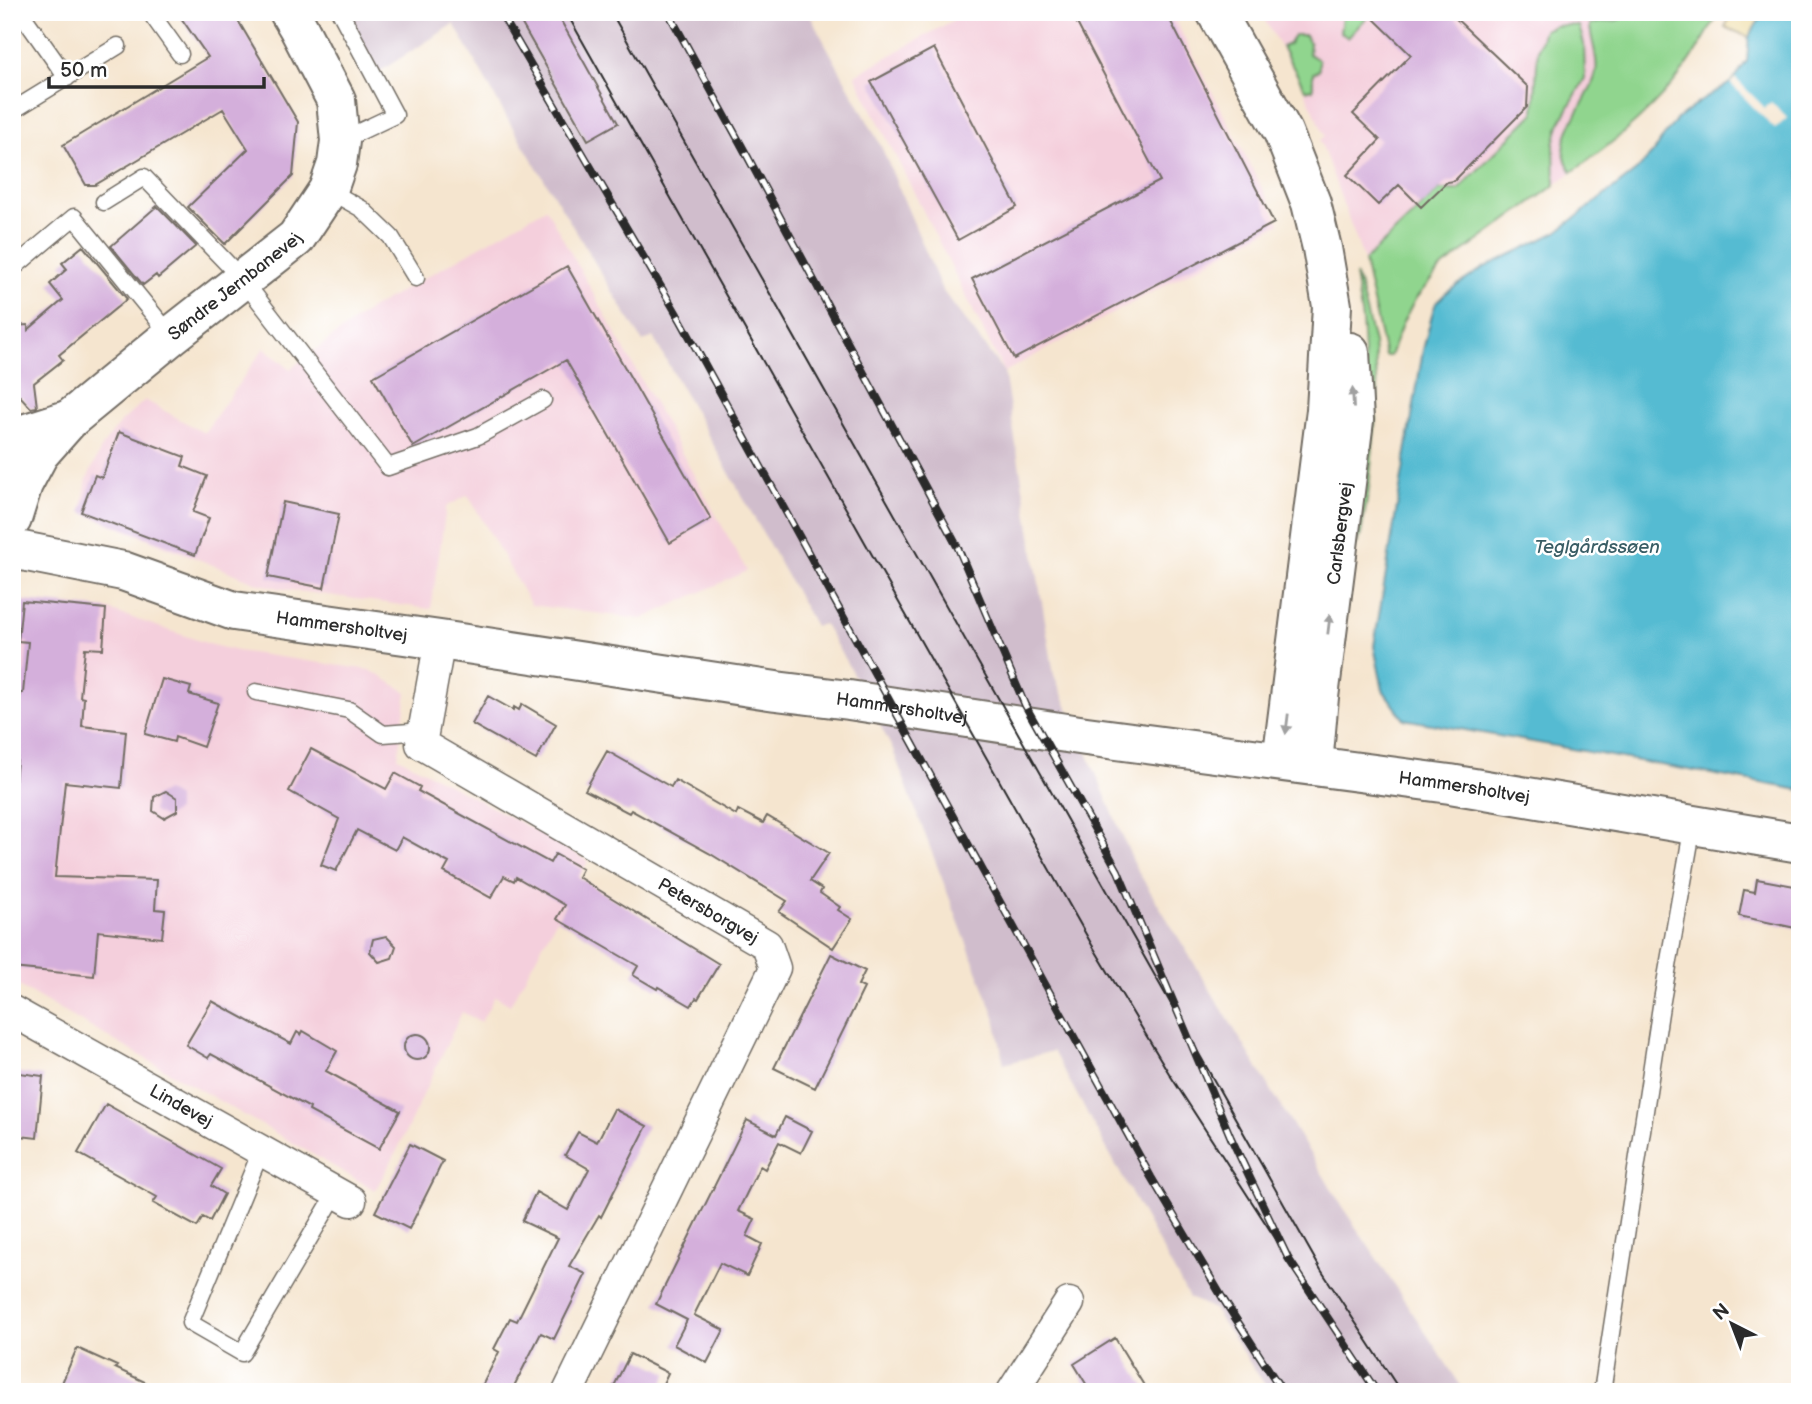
<svg xmlns="http://www.w3.org/2000/svg" width="1812" height="1404" font-family="'Balsamiq Sans',sans-serif">
  <style>
    .built { fill: #f4cfdc }
    .industrial { fill: #d0bdcc }
    .green { fill: #90d58e; stroke: #5e805c; stroke-width: 2 }
    .sand { fill: #eeda9e; stroke: #8c8264; stroke-width: 2 }
    .water { fill: #54bbd2; stroke: #40737e; stroke-width: 2 }
    .pier { fill: #f5e5cf }
    .building { fill: #d4afdb }
    .lines { fill: none; stroke-linecap: round; stroke-linejoin: round }
    .service-casing { stroke: #726c64; stroke-width: 19 }
    .minor-casing { stroke: #726c64; stroke-width: 33 }
    .tertiary-casing { stroke: #726c64; stroke-width: 42 }
    .service { stroke: #fff; stroke-width: 16 }
    .minor { stroke: #fff; stroke-width: 30 }
    .tertiary { stroke: #fff; stroke-width: 38 }
    .tram { stroke: #2b2b2b; stroke-width: 2 }
    .rail-casing { stroke: #2b2b2b; stroke-width: 8 }
    .rail { stroke: #fff; stroke-width: 5; stroke-dasharray: 16; stroke-linecap: butt }
    .oneway { fill: #a0a0a0 }
    .labels { text-anchor: middle; stroke-width: 5; stroke-linejoin: round; paint-order: stroke }
    .street-label { font-size: 18px; fill: #2b2b2b; stroke: #fff }
    .water-label { font-size: 19px; font-style: italic; fill: #395d65; stroke: #fff }
  </style>
  <rect width="100%" height="100%" fill="#fff"/>
  <filter id="ink" filterUnits="userSpaceOnUse"><feTurbulence type="fractalNoise" baseFrequency=".0143" numOctaves="2"/><feDisplacementMap in="SourceGraphic" scale="14" xChannelSelector="R" yChannelSelector="G"/><feConvolveMatrix kernelMatrix="1 2 1 2 8 2 1 2 1" color-interpolation-filters="sRGB"/></filter>
  <filter id="wash" filterUnits="userSpaceOnUse"><feTurbulence type="fractalNoise" baseFrequency=".00686" numOctaves="4" result="noise"/><feDisplacementMap in="SourceGraphic" scale="28" xChannelSelector="R" yChannelSelector="G"/><feGaussianBlur stdDeviation="1.57" result="paint"/><feColorMatrix in="noise" values="0 0 0 0 0 0 0 0 0 0 0 0 0 0 0 0 0 1.4 0 .05"/><feComposite in="paint" operator="in"/></filter>
  <g filter="url(#wash)">
    <rect width="100%" height="100%" fill="#f5e5cf"/>
    <path class="built" d="M968,12H1171L1280,223L1004,372L855,75Z
      M1260,12H1720L1692,59L1681,74L1665,93L1631,126L1605,148L1482,239L1376,311L1364,261L1320,140L1325,136L1303,87Z
      M546,208L747,571L642,619L531,605L468,495L446,507L431,609L290,590L260,584L81,512L87,479L102,447L118,425L145,400L204,433L264,348L290,369L369,310Z
      M22,601L106,609L212,645L237,651L370,670L407,692L398,757L551,839L588,861L510,1005L495,996L481,1022L462,1012L394,1157L375,1190L12,982V691Z"/>
    <path class="industrial" d="M334,12H808L881,146L942,290L1004,372L1054,675L1136,868L1345,1211L1465,1392H1270L1213,1309L1189,1298L1053,1051L1004,1064L995,1017L892,748L855,677L824,624L815,626L653,337L643,342L507,118L454,24L374,75Z"/>
    <path class="green" d="M1337,12H1367L1369,15L1348,38L1340,32L1342,18Z
      M1630,12H1720C1708,31 1698,51 1685,68C1655,109 1614,143 1572,172C1547,139 1590,105 1596,72C1599,57 1590,40 1590,24L1618,20Z
      M1567,25L1579,26L1584,44L1585,78L1559,125L1554,144L1555,185L1440,269L1416,298L1403,322L1390,356H1385L1364,261L1439,190H1458L1534,113L1538,48L1544,30L1554,26Z
      M1294,35H1305L1310,43L1309,54L1319,60V70L1313,73V90L1305,89L1282,47L1289,44Z
      M1355,275L1359,283L1374,343L1378,393L1369,488L1361,534L1358,542L1356,529L1367,402L1362,320Z"/>
    <path class="sand" d="M1733,12H1764L1749,37L1725,27Z"/>
    <path class="water" d="M1764,12H1800V790L1404,719L1383,690L1374,646L1423,350L1433,311L1436,303L1446,293L1483,268L1557,232L1636,171L1654,152L1663,137L1677,119L1698,103L1730,83L1747,61L1749,37Z"/>
    <path class="pier" d="M1735,78L1765,108L1771,102L1787,118L1775,129L1730,83Z"/>
    <g id="blocks">
      <path class="building" d="M177,12H233L298,122L293,176L225,244L188,207L248,149L223,109L95,185H86L63,145L208,57Z
        M515,12H556L618,123L588,140Z
        M1071,12H1166L1274,223L1014,359L972,279L1160,181Z
        M1367,12H1449L1528,87L1527,107L1454,181L1447,182L1421,207L1399,185L1378,205L1347,175L1380,140L1353,114L1411,55Z
        M934,48L1017,207L958,240L871,82Z
        M157,206L196,246L158,278L156,275L143,285L111,246Z
        M83,246L127,299L59,355L63,360L34,383L37,407L31,408L20,396L12,402V326L28,325V330L63,300L50,284L67,269L62,263Z
        M567,266L711,519L670,543L566,360L413,447L373,377Z
        M119,432L185,457L182,466L207,476L193,512L209,518L195,555L81,512L95,475L102,478Z
        M283,502L339,514L324,588L268,577Z
        M22,601L106,609L103,649L85,648L80,697L84,698L82,726L126,731L121,788L65,782L55,877L157,880L155,909L165,910L162,938L98,931L94,976L12,968V815L18,749L12,748V725L17,726L20,693H23L28,642L18,641Z
        M162,679L191,687L189,694L218,703L203,747L175,737L174,742L145,734Z
        M488,696L513,710L514,707L519,710L522,704L556,724L536,760L472,724Z
        M311,749L386,789L395,773L420,787L418,791L550,863L555,854L582,869L578,877L719,964L698,999L696,998L691,1006L658,987L657,989L633,975L638,966L557,919L565,905L516,877L514,881L504,876L491,898L444,872L449,863L402,837L395,850L357,830L336,871L321,865L339,819L289,791Z
        M607,751L671,787L675,780L736,815L738,810L763,823L767,816L829,853L810,881L822,889L820,893L840,907L838,910L852,919L833,948L779,912L787,901L709,853L631,810L629,813L585,790Z
        M166,791L177,798V811L164,818L153,811L154,797Z
        M1757,879L1800,887V929L1739,916L1744,890L1755,892Z
        M386,936L396,946L392,958L379,962L370,952L373,939Z
        M831,954L865,971L858,985L864,988L815,1088L774,1068Z
        M212,1001L291,1044L297,1032L301,1035L303,1031L337,1051L326,1071L400,1111L379,1149L309,1111L310,1108L211,1054L208,1058L186,1045Z
        M404 1047a13 13 0 1 1 26 0a13 13 0 1 1-26 0Z
        M12,1072L43,1076L37,1138L12,1135Z
        M106,1104L221,1169L211,1186L224,1194L210,1221L203,1217L197,1227L153,1203L157,1197L78,1153Z
        M614,1109L647,1126L601,1217L599,1215L569,1266L586,1274L554,1339L541,1333L511,1392H479L499,1352L494,1349L510,1318L517,1321L558,1238L522,1221L536,1192L568,1210L589,1169L565,1155L578,1132L597,1142Z
        M785,1117L812,1131L801,1153L779,1142L765,1169L760,1166L738,1211L755,1219L747,1236L762,1244L747,1276L720,1263L694,1315L724,1330L707,1363L674,1345L687,1320L656,1304L747,1120L776,1135Z
        M410,1144L443,1161L409,1229L375,1212Z
        M1115,1338L1148,1392H1091L1074,1364Z
        M77,1348L117,1366L115,1368L166,1392H58Z
        M630,1354L668,1373L659,1392H611Z"/>
    </g>
  </g>
  <g filter="url(#ink)">
    <use href="#blocks" fill-opacity="0" stroke="#726c64" stroke-width="2"/>
    <g class="lines">
      <defs>
        <path id="service" d="M150,12L180,54
          M340,12L395,115L340,141
          M26,20L67,78
          M12,111L118,46
          M328,190L362,209L391,237L416,278
          M104,202L144,177L243,280L388,467L478,436L543,400
          M12,269L74,217L171,336
          M256,692L349,710L383,734L424,731
          M261,1151L190,1323L242,1353L336,1193
          M1602,1392L1661,1006L1693,825"/>
        <g id="minor">
          <path id="s1" d="M440,640L421,744L767,945L775,968L568,1392"/>
          <path id="s2" d="M12,1011L351,1201"/>
          <path d="M1012,1392L1069,1303"/>
        </g>
        <g id="tertiary">
          <path d="M1216,12L1283,132L1311,203L1322,248L1332,306L1326,410L1282,761"/>
          <path d="M12,441L20,435L70,419"/>
          <path id="s3" d="M12,519L23,484L39,454L70,419L171,336L296,238L328,190L337,164L340,141L336,100L298,27L289,12"/>
          <path id="s4" d="M12,549L123,571L234,611L440,640L776,691L849,700L1086,736L1450,784L1800,843"/>
          <path id="s5" d="M1313,765L1319,697L1354,420L1350,352"/>
        </g>
      </defs>
      <use href="#service" class="service-casing"/>
      <use href="#minor" class="minor-casing"/>
      <use href="#tertiary" class="tertiary-casing"/>
      <use href="#service" class="service"/>
      <use href="#minor" class="minor"/>
      <use href="#tertiary" class="tertiary"/>
      <path class="tram" d="M566,12L1092,945L1170,1075L1288,1258
        M611,12L1321,1270L1401,1392"/>
      <defs>
        <path id="rail" d="M500,12L681,321L1151,1177L1225,1302L1283,1392
          M668,12L744,150L958,548L1025,705L1118,871L1231,1138L1288,1258L1377,1392"/>
      </defs>
      <use href="#rail" class="rail-casing"/>
      <use href="#rail" class="rail"/>
    </g>
    <defs><path id="oneway-solid" d="M-6-.8H1V-3.2L6.5 0L1 3.2V.8H-6Z" transform="scale(1.75)"/></defs>
    <g class="oneway">
      <use href="#oneway-solid" transform="translate(1353 398) rotate(-93)"/>
      <use href="#oneway-solid" transform="translate(1329 624) rotate(-83)"/>
      <use href="#oneway-solid" transform="translate(1287 724) rotate(97)"/>
    </g>
  </g>
  <g class="labels">
    <g class="street-label">
      <text dy="6" stroke="none"><textPath href="#s3" startOffset="329">Søndre Jernbanevej</textPath></text>
      <text dy="6" stroke="none"><textPath href="#s5" startOffset="233">Carlsbergvej</textPath></text>
      <text dy="6" stroke="none"><textPath href="#s4" startOffset="340">Hammersholtvej</textPath></text>
      <text dy="6" stroke="none"><textPath href="#s4" startOffset="906">Hammersholtvej</textPath></text>
      <text dy="6" stroke="none"><textPath href="#s4" startOffset="1474">Hammersholtvej</textPath></text>
      <text dy="6" stroke="none"><textPath href="#s1" startOffset="438">Petersborgvej</textPath></text>
      <text dy="6" stroke="none"><textPath href="#s2" startOffset="194">Lindevej</textPath></text>
    </g>
    <g class="water-label">
      <text x="1597" y="553">Teglgårdssøen</text>
    </g>
  </g>
  <rect width="1812" height="1404" fill="none" stroke="#fff" stroke-width="42"/>
  <g transform="translate(1732 1324) rotate(318)" stroke="#ffffff" stroke-width="5" paint-order="stroke">
  <path d="M0-5L12 26L0 18L-12 26Z" fill="#2b2b2b"/>
  <text y="-10" font-size="19" font-weight="bold" text-anchor="middle" fill="#2b2b2b">N</text>
  </g>
  <path d="M49 77v10h215v-10" fill="none" stroke="#2b2b2b" stroke-width="3.5"/>
  <text x="60" y="77" font-size="21" fill="#2b2b2b" stroke="#ffffff" stroke-width="5" paint-order="stroke">50 m</text>
</svg>
